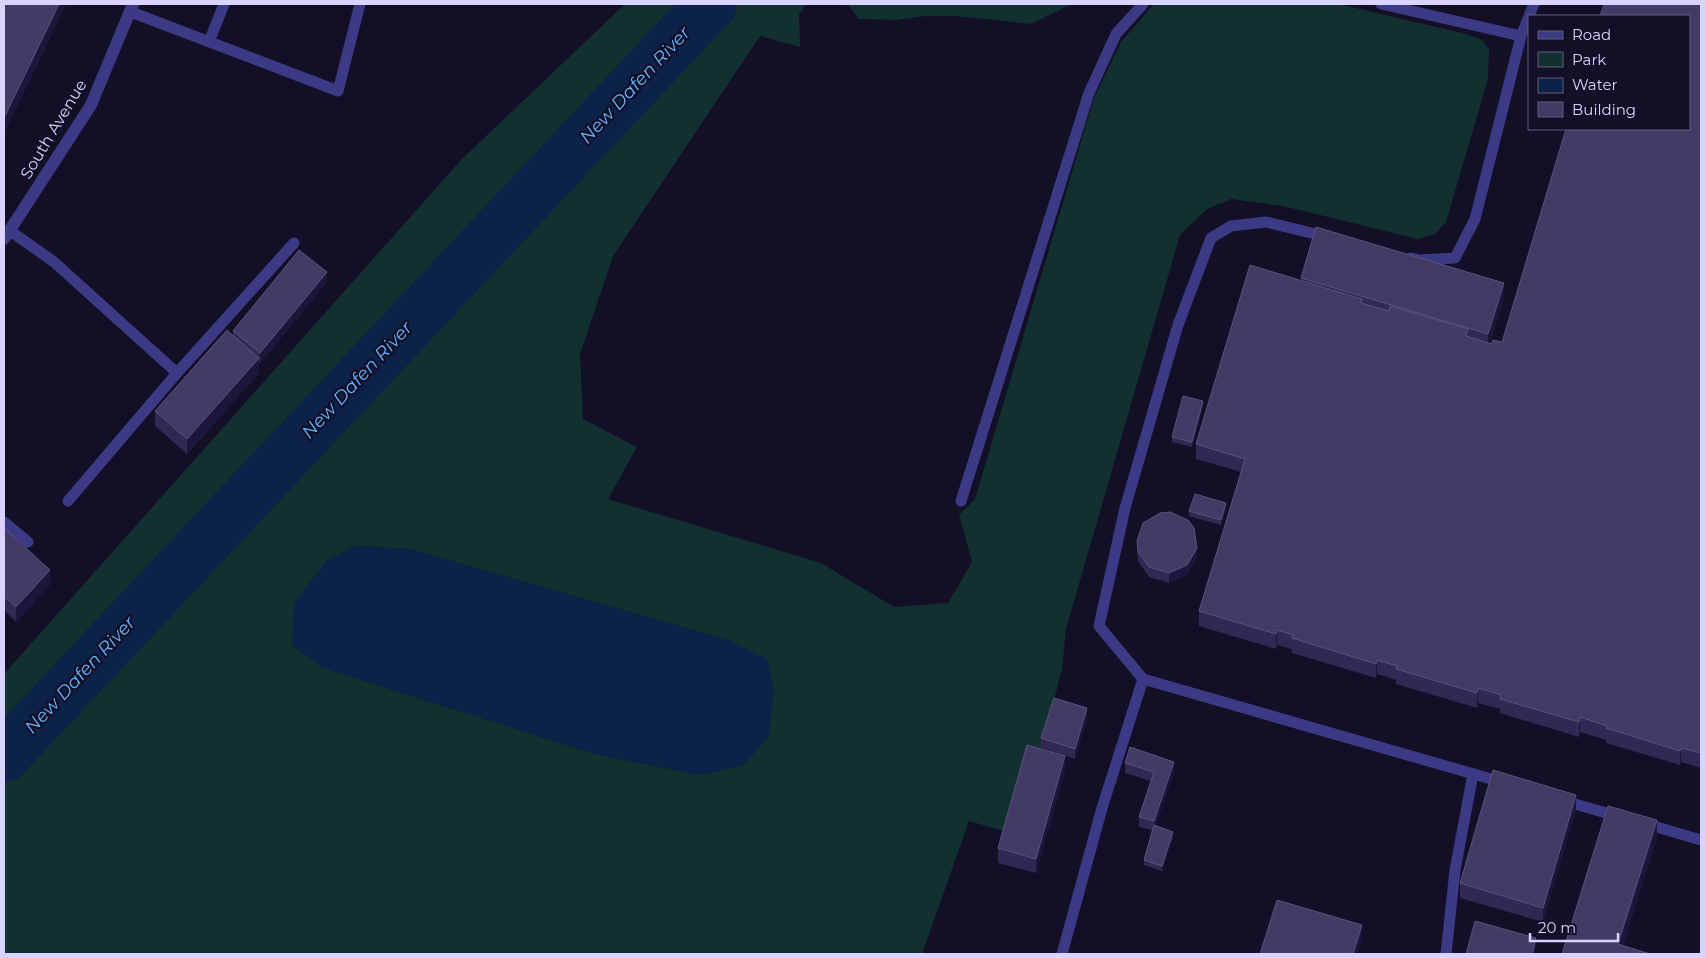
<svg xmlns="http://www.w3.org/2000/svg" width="1705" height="958" font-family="Montserrat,sans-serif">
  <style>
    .green { fill: #12302f; fill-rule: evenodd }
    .water { fill: #0c2248 }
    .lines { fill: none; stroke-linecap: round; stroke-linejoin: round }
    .river { stroke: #0c2248; stroke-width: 52 }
    .service { stroke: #3d3a85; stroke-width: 11 }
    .minor { stroke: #3d3a85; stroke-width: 12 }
    .wall { fill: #312854 }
    .shaded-wall { fill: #1d163a }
    .building { fill: #433a66; stroke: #5a527e }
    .labels { text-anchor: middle; stroke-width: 4.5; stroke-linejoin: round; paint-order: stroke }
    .street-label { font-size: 16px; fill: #d9d4ff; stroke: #130f26 }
    .water-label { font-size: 18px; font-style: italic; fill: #62b6ff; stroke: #130f26 }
  </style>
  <rect width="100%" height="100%" fill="#130f26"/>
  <path class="green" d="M625,4H684L4,737V674L462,159Z
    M726,4H806L799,15L800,47L760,36L613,256L580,354L583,419L637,447L608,499L821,563L894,607L948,603L972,562L959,515L975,499L1094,98L1121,42L1154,4H1339L1466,34L1482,40L1489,50L1488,79L1446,222L1435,234L1418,239L1283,206L1231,199L1207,209L1180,235L1066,629L1062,669L1038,763L1007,832L969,821L922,954H4V766ZM356,546L409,549L731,641L743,765L700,775L592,753L321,667L326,561Z
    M844,4H1072L1031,24L956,16H926L896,20L859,19L849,6Z"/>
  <path class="water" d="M356,546L409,549L731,641L767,659L774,690L769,737L743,765L700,775L592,753L321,667L292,645L294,603L326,561Z"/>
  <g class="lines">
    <path class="river" d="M4,756L711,4"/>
    <path class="service" d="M1381,4L1521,36
      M131,12L338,91L360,4
      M1529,16L1534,4
      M209,42L224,4
      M9,230L54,262L177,373
      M1328,237L1266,222L1231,226L1211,238L1178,325L1125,508L1099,626L1143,679L1505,783
      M1411,258L1420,260L1455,258L1475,219L1521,36L1529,17
      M68,501L177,373L294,243
      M961,501L1089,93L1116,34L1143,4
      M4,522L28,542
      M1561,800L1620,817
      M1643,823L1701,840
      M1062,954L1102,808L1143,679
      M1446,954L1455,870L1473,774"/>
    <path class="minor" d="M4,239L91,105L133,4"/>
  </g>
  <path class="wall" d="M4,4H66L5,131L4,130Z
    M1701,4V768L1681,762L1680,765L1606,743V740L1580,732L1579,737L1500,713V709L1478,703L1477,708L1396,684V680L1377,674L1376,678L1292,653V649L1277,645L1276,649L1199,626V611L1241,472L1196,459V444L1301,281V278L1504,298L1490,343L1492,344L1502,342Z
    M327,282L260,363H259V373L187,454L155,426V411L233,335V331Z
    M1203,406L1192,447L1172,442V437Z
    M1226,508L1221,525L1189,516V511Z
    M4,528L50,585L16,622L4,610Z
    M1137,541L1197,558L1187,575L1169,583L1149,577L1138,561L1137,551Z
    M1087,718L1075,759L1041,748V738Z
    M1125,763L1174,772L1155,826L1173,837L1162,871L1144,865V860L1152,830L1139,827V817L1151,781L1125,773Z
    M1065,770L1036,873L998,863V848Z
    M1576,809L1543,922L1460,898V883Z"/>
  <path class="shaded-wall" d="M59,4H66L5,131V116Z
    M327,272V282L260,363V353Z
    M1504,283V298L1488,349V334Z
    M259,358V373L187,454V439Z
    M1203,401V406L1192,447V442Z
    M1226,503V508L1221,525V520Z
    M1197,548V558L1187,575L1169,583V573Z
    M50,570V585L16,622V607Z
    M1277,630V645L1276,649V634Z
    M1377,660V674L1376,678V664Z
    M1478,688V703L1477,708V693Z
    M1087,708V718L1075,759V749Z
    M1580,717V732L1579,737V722Z
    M1681,748V762L1680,765V751Z
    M1065,756V770L1036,873V859Z
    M1174,762V772L1154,831V821Z
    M1576,795V809L1543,922V908Z
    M1657,820V839L1621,954L1618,944Z
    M1173,832V837L1162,871V866Z
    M1362,925V939L1358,954H1353Z
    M1536,938V948L1534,954H1532Z"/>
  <path class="building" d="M4,4H59L5,116L4,115Z
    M1604,4H1701V753L1681,748L1680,751L1606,728L1607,726L1580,717L1579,722L1500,699L1501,695L1478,688L1477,693L1396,669L1397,666L1377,660L1376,664L1292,638L1293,635L1277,630L1276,634L1199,611L1245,459L1196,444L1250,265L1362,299L1361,303L1389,311L1390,306L1468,329L1466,336L1492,344L1493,340L1502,342L1566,129H1689V16H1600Z
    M1316,227L1504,283L1488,334L1301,278Z
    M299,250L327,272L260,353L233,331Z
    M227,330L259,358L187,439L155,411Z
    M1183,396L1203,401L1192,442L1172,437Z
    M1195,494L1226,503L1221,520L1189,511Z
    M1170,512L1188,520L1194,528L1197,548L1187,565L1169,573L1149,567L1138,551L1137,541L1143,523L1160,513Z
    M4,528L50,570L16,607L4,596Z
    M1054,698L1087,708L1075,749L1041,738Z
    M1027,745L1065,756L1036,859L998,848Z
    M1130,747L1174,762L1154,821L1139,817L1154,772L1125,763Z
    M1493,770L1576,795L1543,908L1460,883Z
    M1608,806L1657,820L1618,944L1650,954H1562Z
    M1154,825L1173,832L1162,866L1144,860Z
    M1277,900L1362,925L1353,954H1260Z
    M1475,921L1536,938L1532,954H1466Z"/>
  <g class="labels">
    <g class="street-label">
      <text transform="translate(53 129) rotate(-59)" y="6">South Avenue</text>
    </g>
    <g class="water-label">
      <text transform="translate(635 85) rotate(-47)" y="6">New Dafen River</text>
      <text transform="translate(357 380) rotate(-47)" y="6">New Dafen River</text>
      <text transform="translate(80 675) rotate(-47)" y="6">New Dafen River</text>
    </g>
  </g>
  <rect width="1705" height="958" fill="none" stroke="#d9d4ff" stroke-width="10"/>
  <rect x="1528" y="15" width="162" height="115" fill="#130f26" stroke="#625e7d"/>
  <rect x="1538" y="31" width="25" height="8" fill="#3d3a85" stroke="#625e7d"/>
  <text x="1572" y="40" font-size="15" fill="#d9d4ff">Road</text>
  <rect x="1538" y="52" width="25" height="15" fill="#12302f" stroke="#625e7d"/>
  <text x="1572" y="65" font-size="15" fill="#d9d4ff">Park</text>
  <rect x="1538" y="78" width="25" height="15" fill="#0c2248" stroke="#625e7d"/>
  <text x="1572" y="90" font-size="15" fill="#d9d4ff">Water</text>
  <rect x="1538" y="102" width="25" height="15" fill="#433a66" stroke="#625e7d"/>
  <text x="1572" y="115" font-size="15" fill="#d9d4ff">Building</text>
  <path d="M1530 933v8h88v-8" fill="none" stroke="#d9d4ff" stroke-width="2.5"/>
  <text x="1538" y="933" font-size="15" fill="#d9d4ff" stroke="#130f26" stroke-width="4" paint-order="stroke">20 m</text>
</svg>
